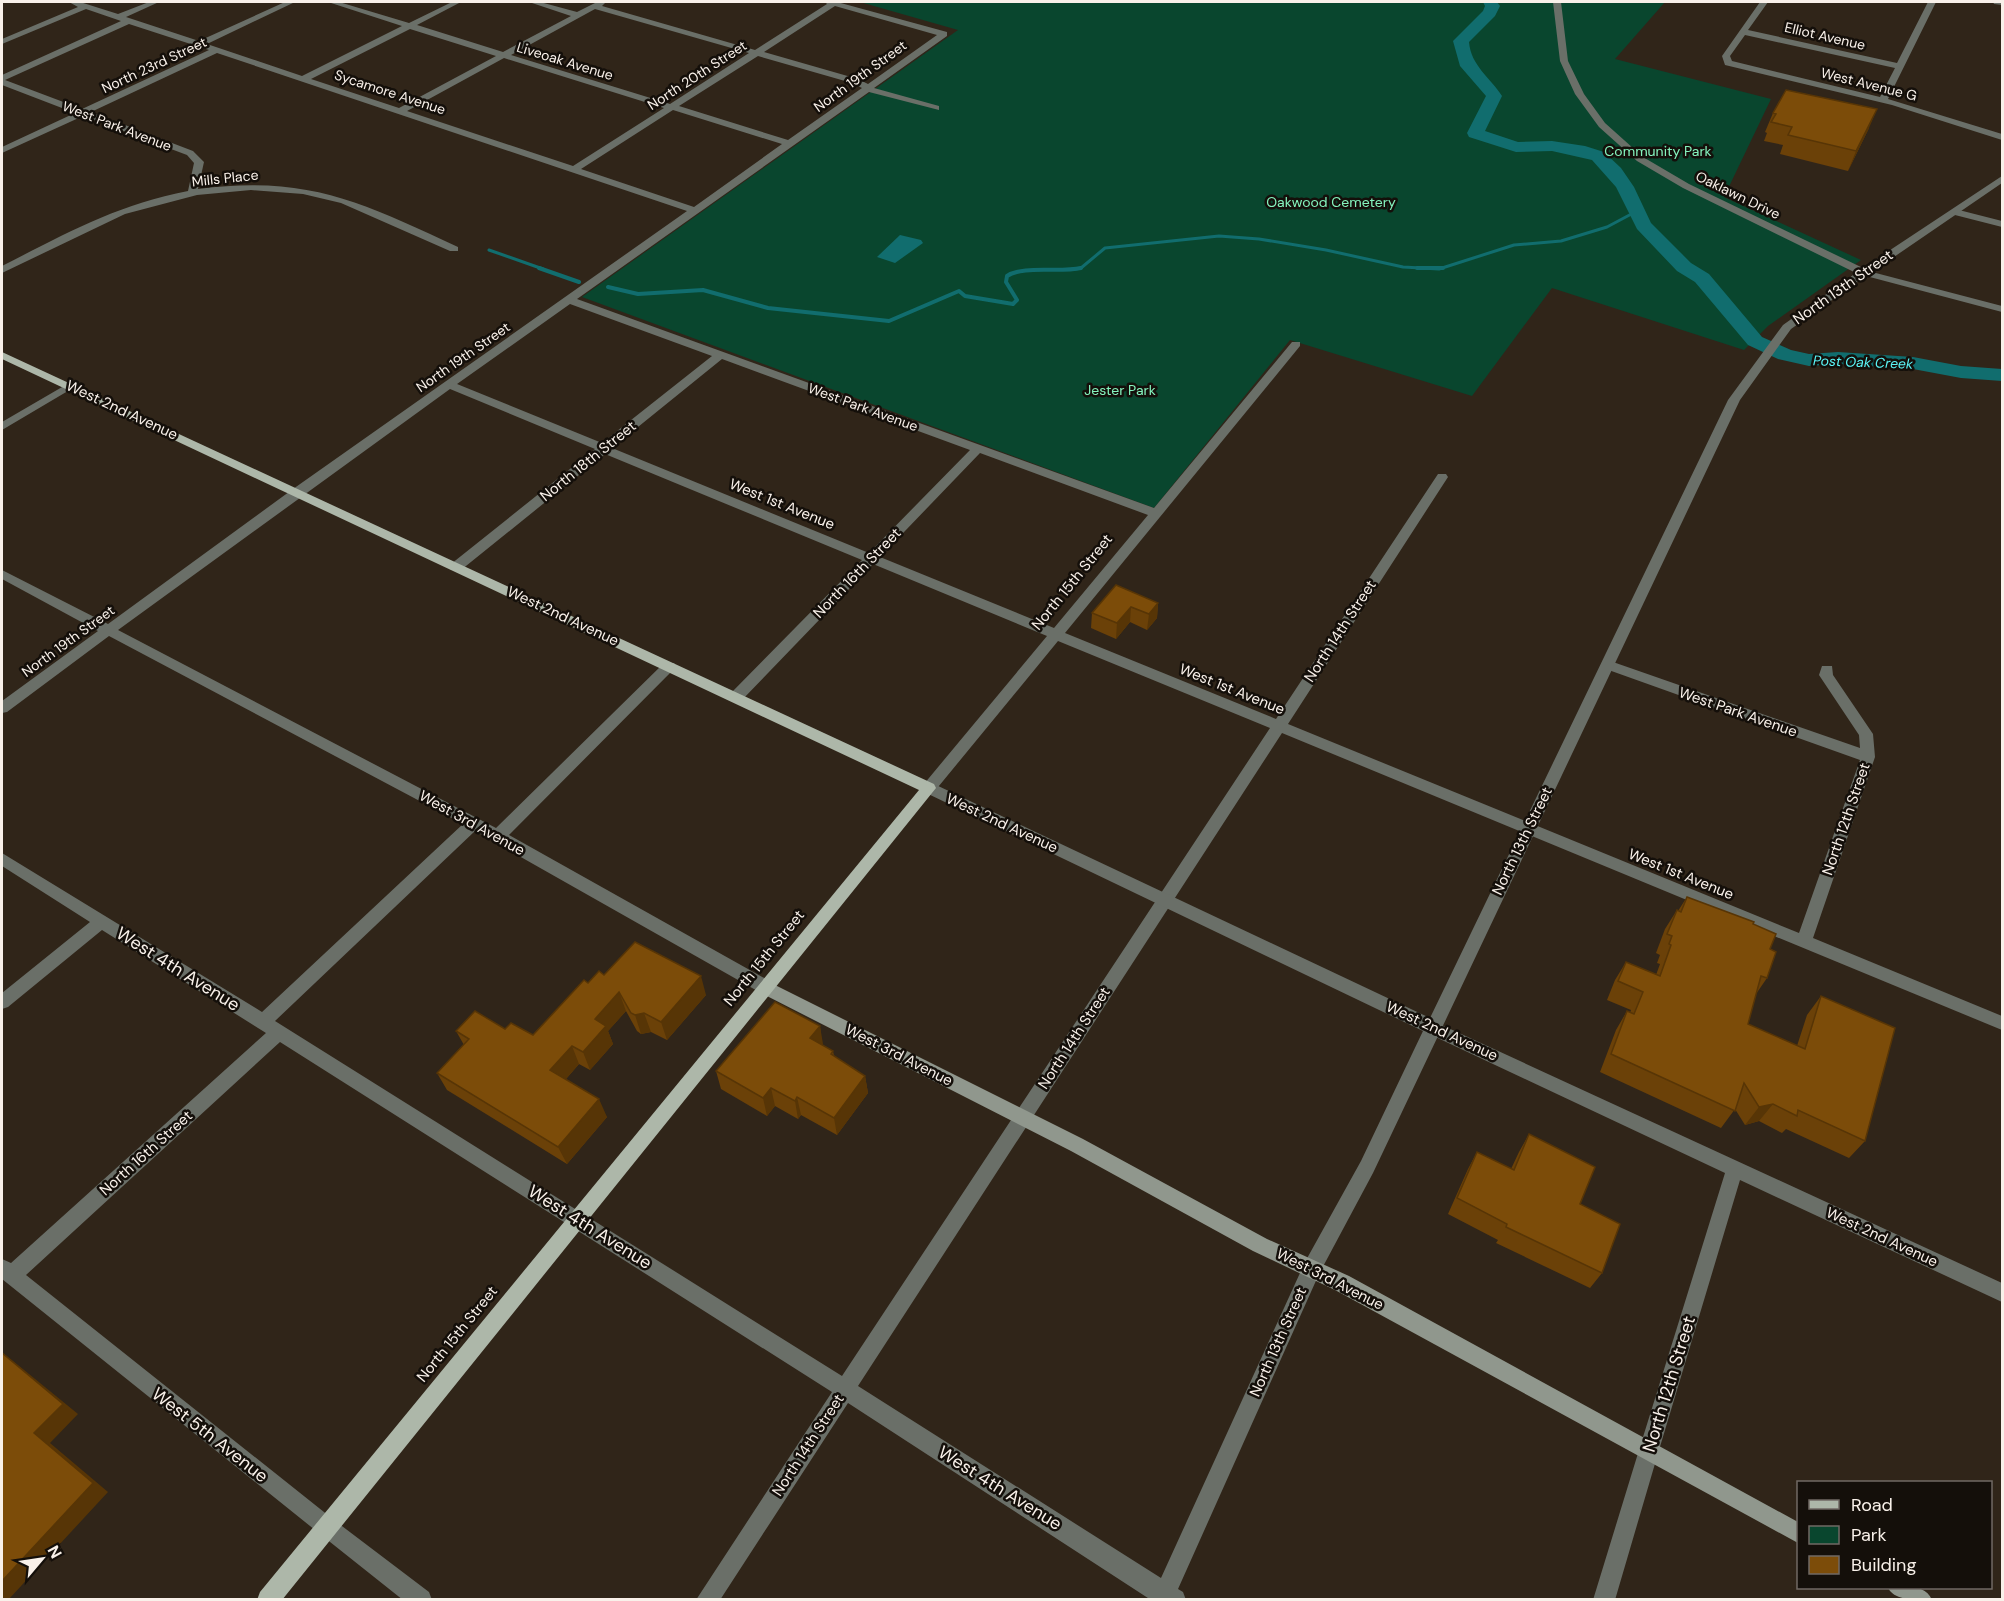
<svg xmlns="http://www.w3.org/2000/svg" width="2004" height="1601" font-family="'DM Sans',sans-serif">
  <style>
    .green { fill: #09462e }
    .water { fill: #116d6e }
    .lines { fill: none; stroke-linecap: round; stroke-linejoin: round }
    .stream-far1 { stroke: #116d6e; stroke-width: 3 }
    .stream { stroke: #116d6e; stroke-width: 4 }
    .river { fill: #116d6e; fill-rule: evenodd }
    .minor { fill: #6a6f68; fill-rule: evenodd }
    .tertiary { fill: #6a6f68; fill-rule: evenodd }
    .secondary { fill: #90978d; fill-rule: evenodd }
    .primary { fill: #adb7a9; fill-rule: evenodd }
    .wall { fill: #6b4108 }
    .shaded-wall { fill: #573506 }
    .building { fill: #7c4c09; stroke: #573506; stroke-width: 1.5 }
    .labels { text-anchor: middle; stroke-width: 5; stroke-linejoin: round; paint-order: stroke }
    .far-street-label { font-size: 14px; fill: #f9f1ea; stroke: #140f0a }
    .far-park-label { font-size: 14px; fill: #85f4be; stroke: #140f0a }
    .far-water-label { font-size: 14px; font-style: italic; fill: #5bf5f7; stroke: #140f0a }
    .street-label { font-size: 15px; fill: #f9f1ea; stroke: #140f0a }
    .near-street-label { font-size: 18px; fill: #f9f1ea; stroke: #140f0a }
  </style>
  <rect width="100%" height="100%" fill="#302519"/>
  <path class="green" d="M860,2H1665L1615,59L1771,99L1724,197L1861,260L1768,326L1744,350L1552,288L1472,396L1290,340L1154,508L582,297L958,30Z"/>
  <path class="water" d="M900,235L921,240L923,243L895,263L877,257Z"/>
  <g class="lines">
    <path class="stream-far1" d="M489,250L543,269
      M1075,269L1081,268L1105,248L1219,236L1259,239L1326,250L1403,267L1439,269L1514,245L1561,241L1607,227L1637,211"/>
    <path class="stream" d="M539,268L579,282
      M1417,268H1443
      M608,287L638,294L703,290L768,308L889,321L959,291L965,296L1013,304L1017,300L1006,282L1007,276C1023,265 1059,273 1081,268"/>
    <path class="river" d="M1483,2H1497L1500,6L1495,16L1469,42C1471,66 1490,77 1502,96L1485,131L1518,142L1552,141L1585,146L1604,152L1621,168L1634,187L1651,223L1691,263L1709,274L1762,337L1791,350L1809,354L1838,352L1913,357L1961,366L2002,369V381L1961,378L1913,369L1838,364L1809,366L1778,359L1748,345L1695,282L1677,271L1637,229L1616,187L1592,160L1552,151L1516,152L1469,137L1467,133L1486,96L1460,66L1453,41L1483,11L1485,6Z"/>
    <path class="minor" d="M69,2H80L118,14L149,2H159L126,17L199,41L285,2H295L207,44L302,76L402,26L328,2H339L409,23L452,2H461L417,25L503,52L571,16L529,2H540L577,12L597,2H606L602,6L755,50L827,4L825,2H837L947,32V36L874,88L939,106V110L869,92L577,299L1154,508L1292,342H1300V346L1065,633L1276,719L1438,474H1446L1448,477L1288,724L1799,933L1860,760L1603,668L1601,665L1608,660L1613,662L1860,748L1859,735L1819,675L1822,666H1832L1833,675L1873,734L1875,757L1813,938L2002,1016V1030L1282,733L858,1386L1161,1578L1305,1262L1312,1259L1319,1262L1321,1268L1319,1274L1178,1589L1183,1592L1186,1600H1151L848,1403L720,1600H696L832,1392L280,1042L26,1275L334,1520L338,1527L334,1534L327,1538L320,1534L2,1279V1259L11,1263L266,1033L102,930L8,1007L2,1009V993L90,922L2,866V853L262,1012L463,824L109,636L7,712L2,713V701L98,631L2,579V570L108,624L293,489L687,211L217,53L91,112L193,151L204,162L198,189C308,175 361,202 458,247V251H450L341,203L303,194L251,190L197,195L125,214L2,273V266C65,234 116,205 188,191L194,163L187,155L83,116L2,153V147L75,113L2,85V75L121,21L86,9L2,44V39L78,7ZM835,6L937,35L868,84L858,79L764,52ZM595,9L749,53L670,104L511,55ZM129,24L209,50L82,109L5,80ZM410,29L496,56L399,108L311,79ZM758,56L852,83L862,88L788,140L679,106ZM504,58L664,108L573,166L407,111ZM673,110L782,144L694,207L581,169ZM570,304L712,356L602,443L457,384ZM722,359L970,450L869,553L612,448ZM450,389L595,449L451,564L449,567L451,570H461L605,454L862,560L731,693L729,697L731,701H741L873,564L1047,636L924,784L922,788L924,792H934L1058,641L1270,728L842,1376L275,1021L475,831L761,993L767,995L773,993L775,988L773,983L509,835L674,669L676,666L674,663H664L496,828L118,630ZM980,453L1148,515L1054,628L880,557Z
      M1760,2H1768L1748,30L1897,63L1928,2H1936L1888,99L2002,134V140L1892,105L1725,65L1722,56ZM1745,35L1895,68L1880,97L1732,61L1730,56Z
      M1993,2H2002V5L1994,4Z
      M1955,209L2002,221V227L1951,214L1950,212Z
      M69,383L73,384V388L2,430V422Z
      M1433,1021L2002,1283V1302L1740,1180L1659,1450L1656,1457L1649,1460L1642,1457L1639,1450L1725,1173L1427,1033L1425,1028L1427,1023Z"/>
    <path class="tertiary" d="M1553,2H1561L1568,61L1584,94L1605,123L1643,157L1689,184L1863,268L2002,176V183L1872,272L2002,306V312L1866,276L1791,329L1740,400L1373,1173L1319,1274L1312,1277L1305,1274L1303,1268L1305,1262L1361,1161L1423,1031L924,792L922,788L924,784H934L1430,1018L1728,400L1783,325L1856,273L1683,188L1637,161L1599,127L1575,94L1560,61Z
      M1649,1440L1656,1443L1659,1450L1615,1600H1593L1639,1450L1642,1443Z
      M327,1516L334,1520L429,1592L432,1600H403L320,1534L316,1527L320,1520Z"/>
    <path class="secondary" d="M767,981L1083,1139L1267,1239L1349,1276L1798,1522V1543L1335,1290L1253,1251L1071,1151L761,993L759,988L761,983Z
      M1888,1588C1903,1586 1925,1583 1932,1600C1916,1600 1895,1601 1888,1588Z"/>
    <path class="primary" d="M2,352L934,784L936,788L282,1600H257L260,1592L919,790L2,359Z"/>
  </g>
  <path class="wall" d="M1773,113L1869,128L1848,171L1780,154L1783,145L1764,141L1767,133L1765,132Z
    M1158,603L1157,618L1147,630L1130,622L1116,639L1091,628L1092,613Z
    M1687,897L1753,924L1770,949L1767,978L1756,994L1748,1024L1797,1046L1807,1015L1821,996L1865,1141L1849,1158L1786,1129L1782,1133L1759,1121L1745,1125L1735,1109L1721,1128L1600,1072L1616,1030L1627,1011L1630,1013L1631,1010L1607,1000L1615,980L1626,962L1656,975L1660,964L1657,963L1660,955L1656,953L1665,929L1677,910L1678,911Z
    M588,983L706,995L667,1040L651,1032L641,1034L637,1031L626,1011L608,1031L613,1044L590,1070L579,1064L566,1079L607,1117L567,1164L447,1090L437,1073L464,1045L456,1031L505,1029L533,1035Z
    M820,1026L822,1045L833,1051L834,1056L865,1076L868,1093L837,1135L801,1115L798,1119L775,1106L767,1116L721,1089L716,1071Z
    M1529,1134L1580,1204L1602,1273L1590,1288L1496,1243L1498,1240L1448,1214L1468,1169L1477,1152L1511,1169L1519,1152Z"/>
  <path class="shaded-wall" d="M1877,109L1869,128L1848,171L1856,151Z
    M1158,603L1157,618L1147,630L1149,614Z
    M1131,607L1130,622L1116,639L1117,623Z
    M701,976L706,995L667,1040L661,1022Z
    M619,992L626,1011L608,1031L613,1044L590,1070L583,1052L595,1019Z
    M644,1013L651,1032L641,1034L635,1015Z
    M820,1026L823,1044L813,1057L810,1038Z
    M572,1046L579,1064L558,1088L550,1070Z
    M865,1076L868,1093L837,1135L834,1118Z
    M771,1088L775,1106L767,1116L763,1098Z
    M797,1097L801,1115L798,1119L795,1101Z
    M599,1099L607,1117L567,1164L558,1147Z
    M1773,1104L1759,1121L1745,1125L1759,1107Z
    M2,1352L78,1414L50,1443L108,1492L9,1599H2V1581L34,1433Z"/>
  <path class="building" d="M1786,90L1877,109L1856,151L1788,135L1792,127L1771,122L1776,114L1773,113Z
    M1116,585L1158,603L1149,614L1131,607L1117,623L1092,613Z
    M1687,897L1754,922L1753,924L1776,934L1770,949L1776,952L1767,978L1761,976L1748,1024L1805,1049L1821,996L1895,1028L1865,1141L1798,1110L1797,1116L1773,1104L1759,1107L1744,1083L1735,1111L1611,1054L1627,1011L1634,1014L1643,992L1618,981L1626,962L1660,976L1671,945L1669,944L1672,936L1667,934L1677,910L1681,912Z
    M635,942L701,976L661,1022L644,1013L635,1015L631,1013L619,992L595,1019L606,1026L583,1052L572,1046L550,1070L599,1099L558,1147L437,1073L469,1039L456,1031L475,1011L505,1029L511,1023L533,1035L584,980L588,983L599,971L604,975Z
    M775,1002L820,1026L810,1038L833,1051L831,1054L865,1076L834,1118L797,1097L795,1101L771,1088L763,1098L716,1071Z
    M1529,1134L1595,1167L1580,1204L1620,1224L1602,1273L1506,1227L1507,1224L1457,1198L1477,1152L1514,1170Z
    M2,1353L63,1404L34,1433L93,1483L2,1581Z"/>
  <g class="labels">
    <g class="far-street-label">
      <text transform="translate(1825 36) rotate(13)" y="5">Elliot Avenue</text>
      <text transform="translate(565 61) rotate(17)" y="5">Liveoak Avenue</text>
      <text transform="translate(154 65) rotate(-25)" y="5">North 23rd Street</text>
      <text transform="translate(697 75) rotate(-33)" y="5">North 20th Street</text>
      <text transform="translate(860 76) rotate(-36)" y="5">North 19th Street</text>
      <text transform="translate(1869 84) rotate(14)" y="5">West Avenue G</text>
      <text transform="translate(390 92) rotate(18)" y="5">Sycamore Avenue</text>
      <text transform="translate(117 126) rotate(21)" y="5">West Park Avenue</text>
      <text transform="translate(225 178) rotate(-6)" y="5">Mills Place</text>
      <text transform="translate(1738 195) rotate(26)" y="5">Oaklawn Drive</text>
      <text transform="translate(463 357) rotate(-35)" y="5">North 19th Street</text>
      <text transform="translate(863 407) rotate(20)" y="5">West Park Avenue</text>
      <text transform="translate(68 641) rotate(-36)" y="5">North 19th Street</text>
    </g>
    <g class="far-park-label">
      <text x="1658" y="156">Community Park</text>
      <text x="1331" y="207">Oakwood Cemetery</text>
      <text x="1120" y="395">Jester Park</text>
    </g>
    <g class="far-water-label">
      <text transform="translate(1863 362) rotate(2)" y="5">Post Oak Creek</text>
    </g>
    <g class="street-label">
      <text transform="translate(1843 287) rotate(-35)" y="5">North 13th Street</text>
      <text transform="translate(122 410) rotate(25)" y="5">West 2nd Avenue</text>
      <text transform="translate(588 461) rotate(-39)" y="5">North 18th Street</text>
      <text transform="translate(782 504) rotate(22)" y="5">West 1st Avenue</text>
      <text transform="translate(857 573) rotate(-46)" y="5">North 16th Street</text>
      <text transform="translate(1072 582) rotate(-51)" y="5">North 15th Street</text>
      <text transform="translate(563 616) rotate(25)" y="5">West 2nd Avenue</text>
      <text transform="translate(1340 631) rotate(-57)" y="5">North 14th Street</text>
      <text transform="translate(1232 689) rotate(22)" y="5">West 1st Avenue</text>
      <text transform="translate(1738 712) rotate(19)" y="5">West Park Avenue</text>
      <text transform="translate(1846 819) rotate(-71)" y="5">North 12th Street</text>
      <text transform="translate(472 823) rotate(29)" y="5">West 3rd Avenue</text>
      <text transform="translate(1002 823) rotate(25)" y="5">West 2nd Avenue</text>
      <text transform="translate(1522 841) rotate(-64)" y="5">North 13th Street</text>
      <text transform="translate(1681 874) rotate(22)" y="5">West 1st Avenue</text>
      <text transform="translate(764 958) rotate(-51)" y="5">North 15th Street</text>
      <text transform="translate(1442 1031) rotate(25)" y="5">West 2nd Avenue</text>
      <text transform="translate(1074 1038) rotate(-57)" y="5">North 14th Street</text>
      <text transform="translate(899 1055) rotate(27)" y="5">West 3rd Avenue</text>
      <text transform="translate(146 1153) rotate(-42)" y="5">North 16th Street</text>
      <text transform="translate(1882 1237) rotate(25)" y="5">West 2nd Avenue</text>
      <text transform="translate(1330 1279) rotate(27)" y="5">West 3rd Avenue</text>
      <text transform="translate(457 1334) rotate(-51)" y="5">North 15th Street</text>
      <text transform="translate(1278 1342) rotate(-66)" y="5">North 13th Street</text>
      <text transform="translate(808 1445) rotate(-57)" y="5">North 14th Street</text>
    </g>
    <g class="near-street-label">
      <text transform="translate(178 969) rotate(32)" y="6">West 4th Avenue</text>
      <text transform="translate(590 1227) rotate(32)" y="6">West 4th Avenue</text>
      <text transform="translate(1669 1384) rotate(-73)" y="6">North 12th Street</text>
      <text transform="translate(210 1435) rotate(38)" y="6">West 5th Avenue</text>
      <text transform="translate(1000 1488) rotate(32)" y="6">West 4th Avenue</text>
    </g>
  </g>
  <rect width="2004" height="1601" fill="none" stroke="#f9f1ea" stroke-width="6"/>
  <rect x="1797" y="1481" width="195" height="108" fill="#140f0a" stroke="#706964" stroke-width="1.5"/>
  <rect x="1809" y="1500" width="30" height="9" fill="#adb7a9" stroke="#706964" stroke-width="1.5"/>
  <text x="1851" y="1511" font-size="18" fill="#f9f1ea">Road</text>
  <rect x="1809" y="1526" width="30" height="18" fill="#09462e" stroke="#706964" stroke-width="1.5"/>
  <text x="1851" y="1541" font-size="18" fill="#f9f1ea">Park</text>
  <rect x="1809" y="1556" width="30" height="18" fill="#7c4c09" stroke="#706964" stroke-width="1.5"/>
  <text x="1851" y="1571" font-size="18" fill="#f9f1ea">Building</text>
  <g transform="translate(42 1559) rotate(61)" stroke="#140f0a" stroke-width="4.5" paint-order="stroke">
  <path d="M0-4.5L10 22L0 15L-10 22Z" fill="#f9f1ea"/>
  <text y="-9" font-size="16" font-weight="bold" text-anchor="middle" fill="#f9f1ea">N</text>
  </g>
</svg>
